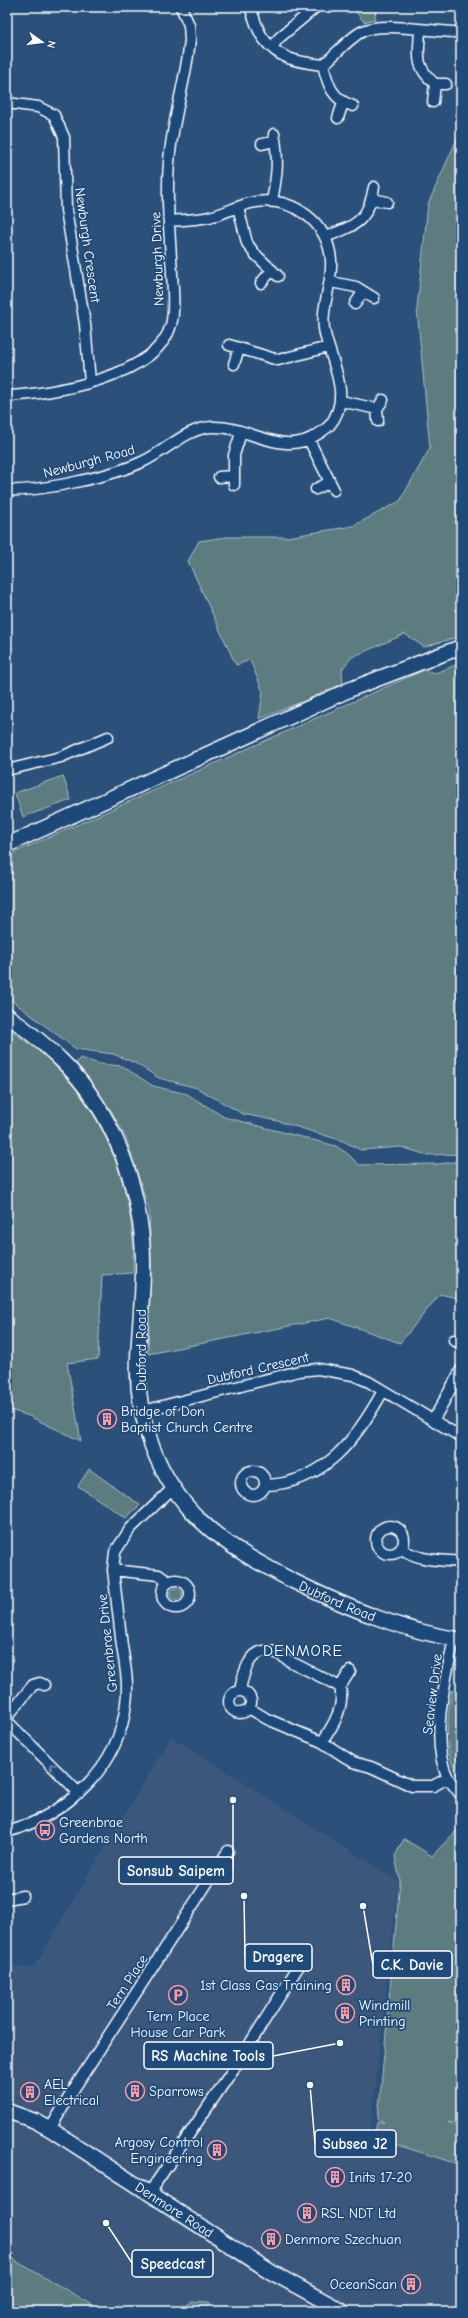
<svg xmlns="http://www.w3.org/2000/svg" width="468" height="2318" font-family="'Comic Neue',sans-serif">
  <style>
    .built { fill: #3a597c }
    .green { fill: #5b7c80; stroke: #adbec0 }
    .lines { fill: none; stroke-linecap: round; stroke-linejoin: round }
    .street-casing { stroke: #fff; stroke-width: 13 }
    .secondary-casing { stroke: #fff; stroke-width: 17 }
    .street { stroke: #1f4a7a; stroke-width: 10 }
    .secondary { stroke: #1f4a7a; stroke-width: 14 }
    .oneway { stroke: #7992af }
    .labels { text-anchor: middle; stroke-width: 3.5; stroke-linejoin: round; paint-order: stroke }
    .street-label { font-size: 14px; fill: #fff; stroke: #1f4a7a }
    .poi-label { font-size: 14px; fill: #fff; stroke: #1f4a7a; text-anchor: start }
    .quarter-label { font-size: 16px; letter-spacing: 1px; fill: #fff; stroke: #1f4a7a }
    .leader { fill: none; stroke: #fff; stroke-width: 1.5 }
    .callout-dot { fill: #fff; stroke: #1f4a7a; stroke-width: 1.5 }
    .callout { fill: #1f4a7a; stroke: #fff; stroke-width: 1.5 }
    .callout-label { font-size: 15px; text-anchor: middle; font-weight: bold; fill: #fff }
  </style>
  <rect width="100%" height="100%" fill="#2b517b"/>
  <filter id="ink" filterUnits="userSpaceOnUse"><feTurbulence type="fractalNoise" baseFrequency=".025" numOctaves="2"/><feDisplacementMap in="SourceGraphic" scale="8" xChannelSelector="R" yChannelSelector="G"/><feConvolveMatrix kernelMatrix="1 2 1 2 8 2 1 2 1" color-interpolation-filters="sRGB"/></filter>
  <g filter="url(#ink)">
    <path class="built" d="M171,1737L398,1881L370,2136L461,2165V2311H111L7,2257V1966L33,1968Z"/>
    <path class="green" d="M352,7H376L375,19L364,22Z
      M461,130V636L424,647L405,634L352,657L342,669L343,685L259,719L263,692L250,660L236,665L188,561L199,541L226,537H287L353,526L400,501L430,448L417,308L428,204Z
      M461,663V1154L427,1155L401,1147L361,1150L343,1141L278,1121L243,1114L197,1088L159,1078L135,1063L113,1054L76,1049L7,997V856L424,670L435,673Z
      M63,776L71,800L23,817L15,793Z
      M7,1027C27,1042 48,1057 65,1076C103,1117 126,1176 132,1231C134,1245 133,1259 133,1273L102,1275L98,1359L67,1363L81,1441L29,1416L7,1409Z
      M80,1058L100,1064L122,1066L153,1086L187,1094L224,1117L336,1146L348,1154L359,1165L439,1164L461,1161V1299L440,1294L400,1343L330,1318L148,1354L151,1259L149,1210L126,1138L111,1110L76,1063Z
      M89,1469L140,1505L126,1518L78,1486Z
      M170 1594a6 6 0 1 1 12 0a6 6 0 1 1-12 0Z
      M452,1690L461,1697V1782C442,1754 447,1721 452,1690Z
      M461,1826V2125L448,2122L461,2130V2165L372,2137L378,2122H384L378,2119L400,1881L395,1856L404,1839L432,1856Z
      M7,2257L12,2259L104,2311H7Z
      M190,2302L209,2303L206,2311H179Z"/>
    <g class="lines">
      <defs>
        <path id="street" d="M250,7C254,17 257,30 263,38C279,60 299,62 323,65C335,55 347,40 361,32C381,20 435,33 461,32
          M420,30C419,55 414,66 435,84H446
          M272,47L279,38L316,7
          M323,65C328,85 332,99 353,106
          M433,102L435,84
          M7,103L38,107L54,115L64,137L66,210L85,324L90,382
          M338,118L343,103
          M262,144L275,141
          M372,199L387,202
          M272,201C277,175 279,160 274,134
          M238,207L247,243L254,253L278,276
          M325,237C356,225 368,222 374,187
          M331,282L356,287L374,298
          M261,283L272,270
          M355,304L363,292
          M229,345L278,360L328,347
          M234,364L239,348
          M7,396C52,394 157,377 171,325C175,310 173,290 172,274C170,237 166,199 169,162C172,121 186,81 190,40L189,25L181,7
          M341,401L377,409
          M378,421L377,409L383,400
          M309,440L334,490
          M219,477L233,476
          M234,485V455L241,433
          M316,489L330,482
          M7,490C40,492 112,476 142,462C165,452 186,428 212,427C249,425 282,459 318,434C321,432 326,429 329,426C353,398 332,364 325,334C319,310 333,285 331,260C328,222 293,197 256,202C240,204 225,214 209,217C196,220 182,220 170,221
          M7,770L61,757L108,737
          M454,1340L461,1344
          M143,1411L299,1371L318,1369L353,1375L369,1382L461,1437
          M433,1421L461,1370
          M241 1483a12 12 0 1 1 24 0a12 12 0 1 1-24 0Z
          M265,1485C324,1484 357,1438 383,1391
          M376 1540a14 14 0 1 1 28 0a14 14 0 1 1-28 0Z
          M401,1548C417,1561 441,1560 461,1562
          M113,1570L159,1575L169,1582
          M162 1594a14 14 0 1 1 28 0a14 14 0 1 1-28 0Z
          M454,1639C446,1678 429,1741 448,1778C452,1784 457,1790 461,1795
          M240,1690C243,1675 249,1648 270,1651C279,1652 284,1658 291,1662C307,1670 324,1678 340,1687
          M229 1702a11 11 0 1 1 22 0a11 11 0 1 1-22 0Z
          M249,1708L267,1719L322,1742L353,1762L371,1767L412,1786H433L448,1778
          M7,1717L33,1685L40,1683L44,1685
          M7,1721L79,1793
          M322,1742C333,1726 345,1707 340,1687L350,1671
          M7,1832C66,1815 120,1767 126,1703C129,1684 125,1665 122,1646C119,1620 116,1595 113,1570L115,1552L130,1529L173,1488
          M7,1897V1899L23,1896
          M50,2129L75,2087L228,1851
          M149,2193L237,2064L300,1964"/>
        <g id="secondary">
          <path d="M7,845L351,689L461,647"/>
          <path id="s1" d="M7,1015C25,1029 44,1043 60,1059C105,1102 131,1162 140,1223C147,1266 140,1313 138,1357C135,1417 157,1479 201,1521C227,1546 259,1563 291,1580C344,1606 402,1631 461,1640"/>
          <path id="s2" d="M7,2111L35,2121L50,2129L271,2272L342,2311"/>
        </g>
      </defs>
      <use href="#street" class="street-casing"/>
      <use href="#secondary" class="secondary-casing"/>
      <use href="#street" class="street"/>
      <use href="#secondary" class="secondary"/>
    </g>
    <defs><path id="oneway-chevron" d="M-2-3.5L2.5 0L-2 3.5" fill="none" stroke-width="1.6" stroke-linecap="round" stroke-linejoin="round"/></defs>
    <use class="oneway" href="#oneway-chevron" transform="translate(52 1766) rotate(-135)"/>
  </g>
  <defs>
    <symbol id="building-ring" viewBox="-11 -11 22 22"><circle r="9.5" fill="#1f4a7a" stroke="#ff9aa2" stroke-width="1.5"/><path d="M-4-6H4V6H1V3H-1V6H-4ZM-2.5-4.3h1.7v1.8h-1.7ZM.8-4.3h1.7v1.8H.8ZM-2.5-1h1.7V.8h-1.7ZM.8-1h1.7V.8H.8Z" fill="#ff9aa2"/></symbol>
    <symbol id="bus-ring" viewBox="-11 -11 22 22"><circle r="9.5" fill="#1f4a7a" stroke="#ff9aa2" stroke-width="1.5"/><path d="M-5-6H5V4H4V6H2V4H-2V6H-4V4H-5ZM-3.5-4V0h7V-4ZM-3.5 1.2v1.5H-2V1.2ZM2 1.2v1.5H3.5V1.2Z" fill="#ff9aa2"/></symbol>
    <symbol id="parking-ring" viewBox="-11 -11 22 22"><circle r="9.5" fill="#1f4a7a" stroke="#ff9aa2" stroke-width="1.5"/><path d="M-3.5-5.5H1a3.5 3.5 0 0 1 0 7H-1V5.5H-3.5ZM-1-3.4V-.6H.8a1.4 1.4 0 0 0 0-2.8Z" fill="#ff9aa2"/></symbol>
  </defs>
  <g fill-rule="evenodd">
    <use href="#building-ring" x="96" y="1408" width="22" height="22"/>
    <use href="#bus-ring" x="34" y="1819" width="22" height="22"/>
    <use href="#building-ring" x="335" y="1974" width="22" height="22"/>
    <use href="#parking-ring" x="167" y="1984" width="22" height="22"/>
    <use href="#building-ring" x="334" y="2002" width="22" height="22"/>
    <use href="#building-ring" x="124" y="2080" width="22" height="22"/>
    <use href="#building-ring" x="19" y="2081" width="22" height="22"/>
    <use href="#building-ring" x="206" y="2139" width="22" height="22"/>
    <use href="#building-ring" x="324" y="2166" width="22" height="22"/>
    <use href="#building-ring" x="296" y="2202" width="22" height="22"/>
    <use href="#building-ring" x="260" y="2228" width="22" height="22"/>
    <use href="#building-ring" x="400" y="2273" width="22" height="22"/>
  </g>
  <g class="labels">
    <g class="street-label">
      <text transform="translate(88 245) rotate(82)" y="5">Newburgh Crescent</text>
      <text transform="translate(157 259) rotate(-92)" y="5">Newburgh Drive</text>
      <text transform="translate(89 461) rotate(-15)" y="5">Newburgh Road</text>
      <text transform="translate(141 1350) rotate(-90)" y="5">Dubford Road</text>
      <text transform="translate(258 1368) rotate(-13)" y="5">Dubford Crescent</text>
      <text dy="5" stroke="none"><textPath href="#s1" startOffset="729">Dubford Road</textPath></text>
      <text transform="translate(107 1643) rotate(-96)" y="5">Greenbrae Drive</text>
      <text transform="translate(432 1694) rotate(-83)" y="5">Seaview Drive</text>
      <text transform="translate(127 1982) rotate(-57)" y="5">Tern Place</text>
      <text dy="5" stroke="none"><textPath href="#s2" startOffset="195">Denmore Road</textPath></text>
    </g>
    <g class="poi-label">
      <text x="121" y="1416">Bridge of Don<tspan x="121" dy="16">Baptist Church Centre</tspan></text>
      <text x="59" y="1827">Greenbrae<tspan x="59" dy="16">Gardens North</tspan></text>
      <text x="332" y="1990" text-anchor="end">1st Class Gas Training</text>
      <text x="359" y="2010">Windmill<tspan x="359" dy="16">Printing</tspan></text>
      <text x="178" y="2021" text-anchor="middle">Tern Place<tspan x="178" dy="16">House Car Park</tspan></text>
      <text x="44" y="2089">AEL<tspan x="44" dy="16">Electrical</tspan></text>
      <text x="149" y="2096">Sparrows</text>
      <text x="203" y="2147" text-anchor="end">Argosy Control<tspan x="203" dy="16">Engineering</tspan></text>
      <text x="349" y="2182">Inits 17-20</text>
      <text x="321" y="2218">RSL NDT Ltd</text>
      <text x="285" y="2244">Denmore Szechuan</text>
      <text x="397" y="2289" text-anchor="end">OceanScan</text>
    </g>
    <g class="quarter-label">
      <text x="303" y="1656">DENMORE</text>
    </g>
  </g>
  <path class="leader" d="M233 1800L233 1870M244 1896L245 1957M363 1906L373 1965M340 2043L273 2056M310 2085L315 2144M106 2223L132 2263"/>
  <g class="callout-dot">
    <circle cx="233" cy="1800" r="4"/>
    <circle cx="244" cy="1896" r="4"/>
    <circle cx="363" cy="1906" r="4"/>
    <circle cx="340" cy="2043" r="4"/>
    <circle cx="310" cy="2085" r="4"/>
    <circle cx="106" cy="2223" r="4"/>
  </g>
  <g class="callout">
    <rect x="119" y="1857" width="114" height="27" rx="4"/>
    <rect x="245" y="1944" width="67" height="27" rx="4"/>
    <rect x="373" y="1951" width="79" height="27" rx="4"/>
    <rect x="144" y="2042" width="129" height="27" rx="4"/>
    <rect x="315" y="2130" width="81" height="27" rx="4"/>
    <rect x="132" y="2250" width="81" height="27" rx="4"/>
  </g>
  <g class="callout-label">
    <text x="176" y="1876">Sonsub Saipem</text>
    <text x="278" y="1962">Dragere</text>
    <text x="412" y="1970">C.K. Davie</text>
    <text x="208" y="2061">RS Machine Tools</text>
    <text x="355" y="2149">Subsea J2</text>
    <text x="173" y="2269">Speedcast</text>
  </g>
  <rect width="468" height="2318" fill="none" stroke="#1f4a7a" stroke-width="24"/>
  <rect x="12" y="12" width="444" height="2294" fill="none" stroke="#fff" stroke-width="1.5" filter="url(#ink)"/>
  <g transform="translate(42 42) rotate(104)" stroke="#1f4a7a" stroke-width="3" paint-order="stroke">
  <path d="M0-3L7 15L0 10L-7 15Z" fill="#ffffff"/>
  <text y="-6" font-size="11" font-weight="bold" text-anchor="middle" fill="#ffffff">N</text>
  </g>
</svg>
